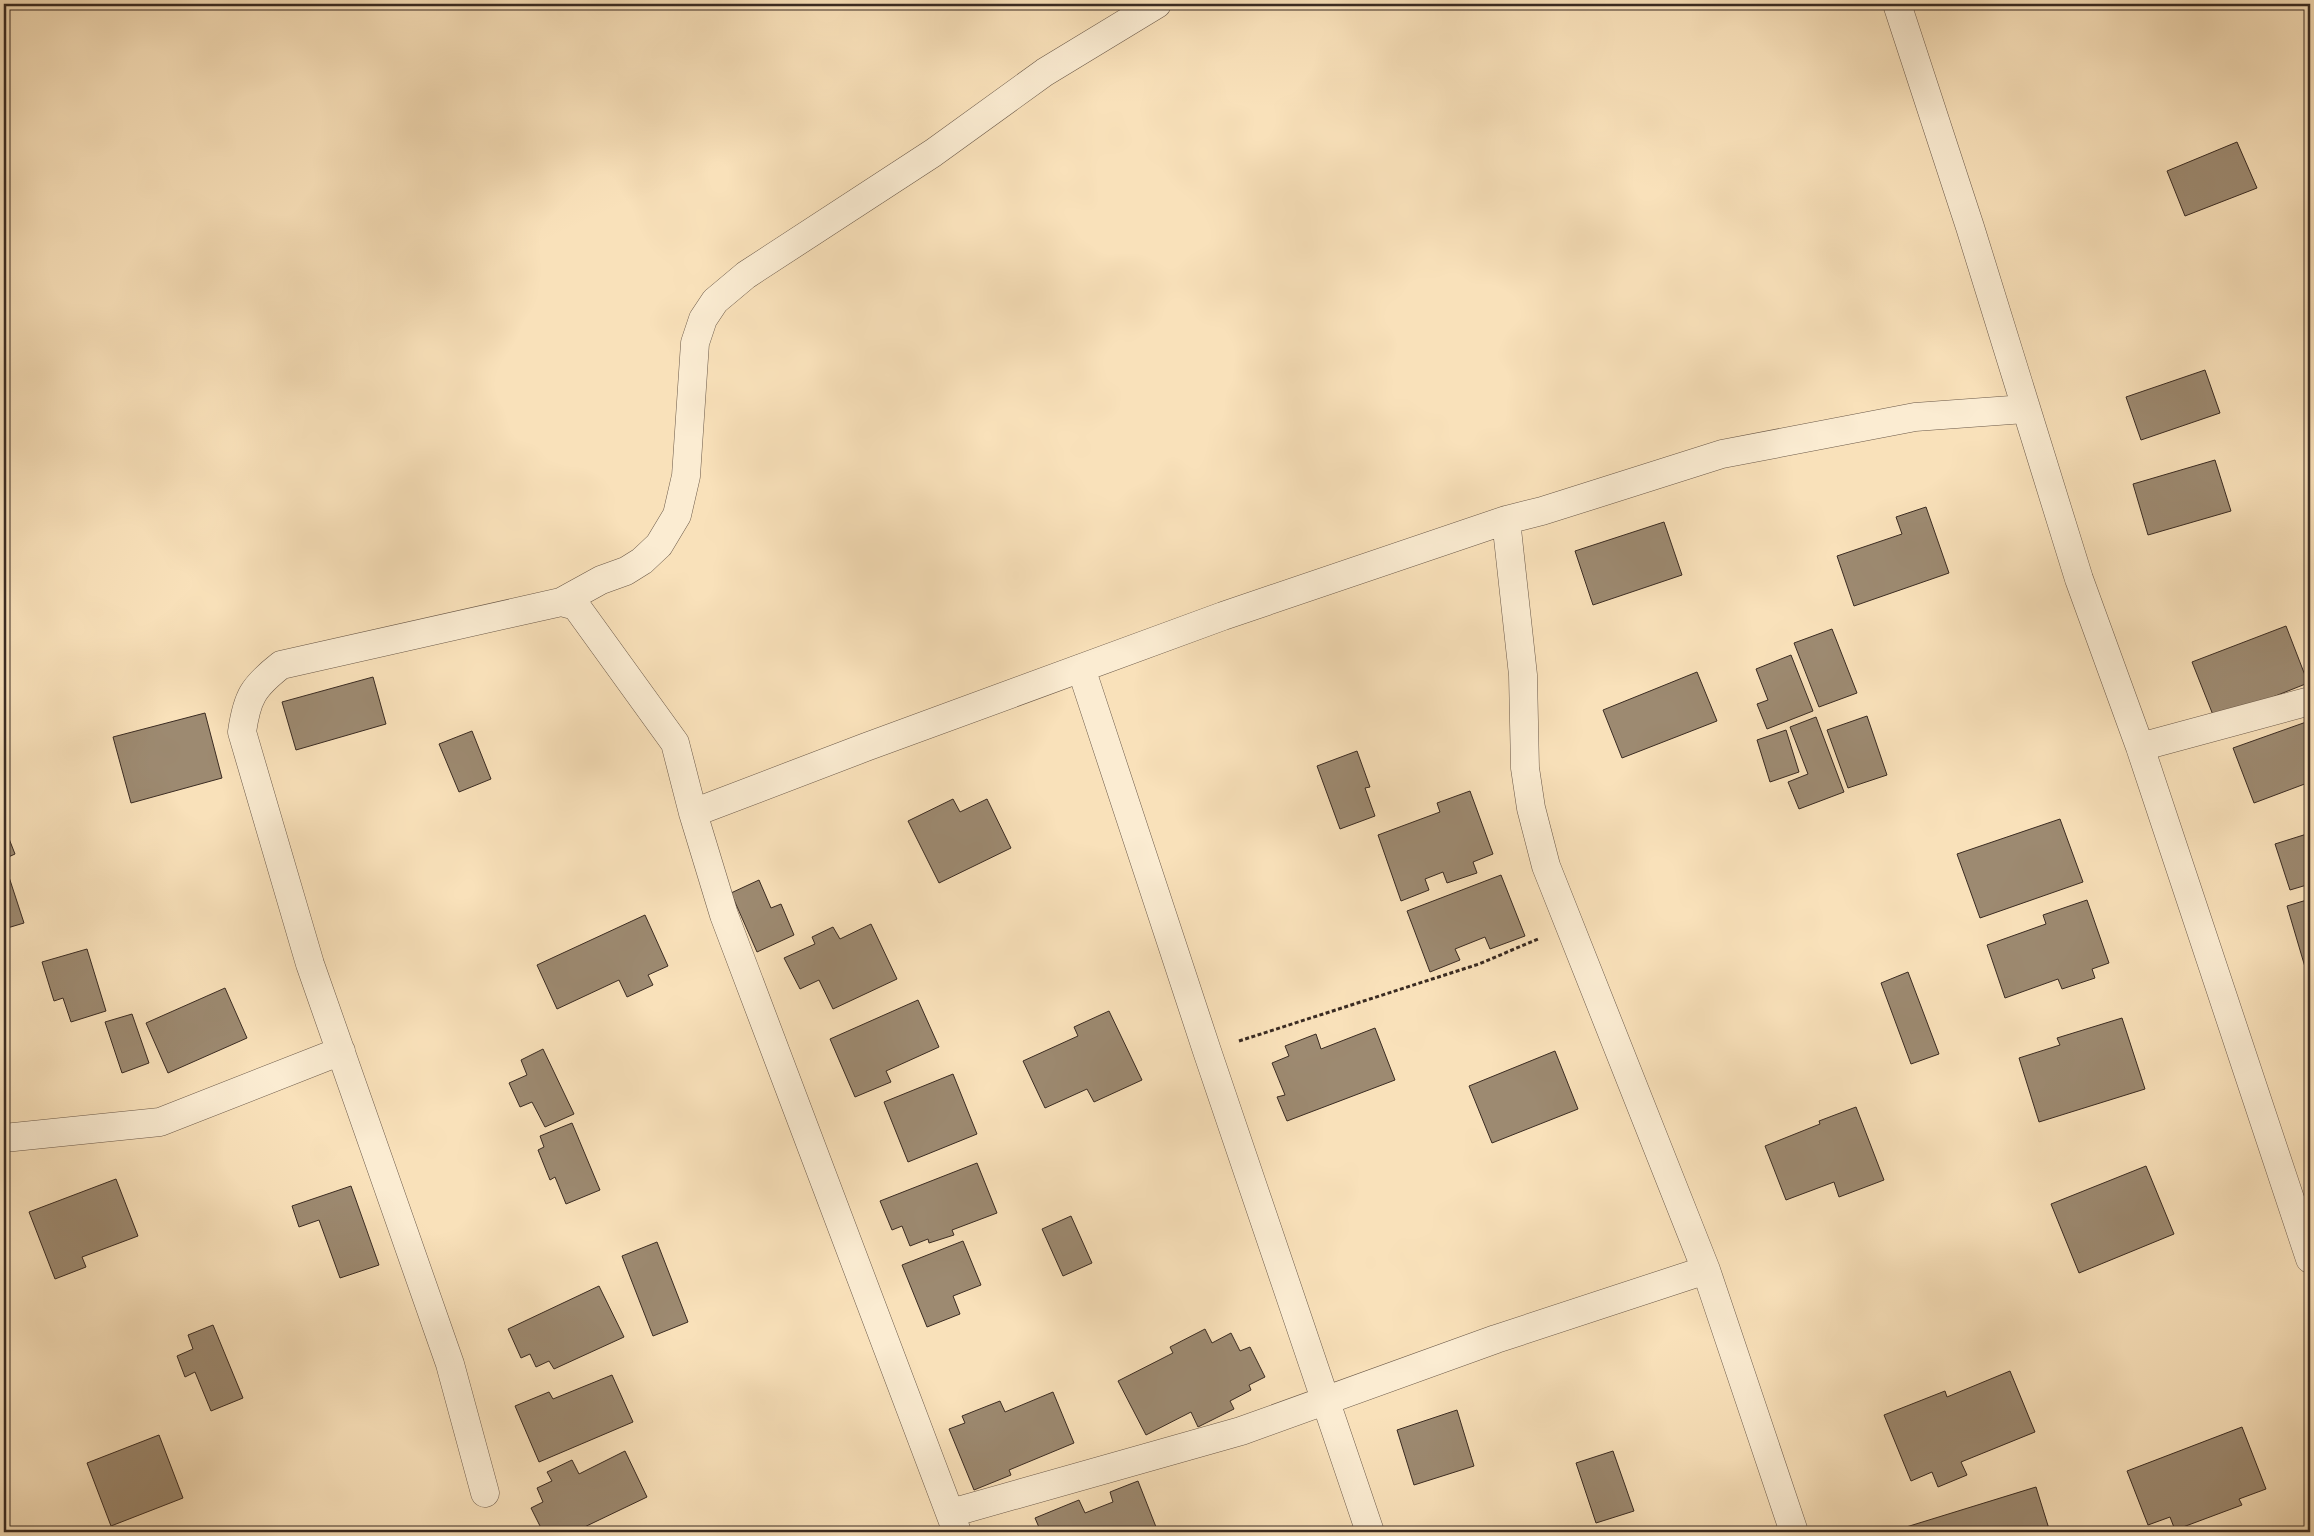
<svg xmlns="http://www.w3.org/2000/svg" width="2314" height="1536" font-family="'EB Garamond',serif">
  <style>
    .building { fill: #9d8a71; stroke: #3a2b22 }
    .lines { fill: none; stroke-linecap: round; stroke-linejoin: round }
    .street-casing { stroke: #6a5848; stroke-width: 29 }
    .path { stroke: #3a2b22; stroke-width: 3; stroke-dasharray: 4 2.5; stroke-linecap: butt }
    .street { stroke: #fbecd2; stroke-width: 28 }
  </style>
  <rect width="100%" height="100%" fill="#f9e1ba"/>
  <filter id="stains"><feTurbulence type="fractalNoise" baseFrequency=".004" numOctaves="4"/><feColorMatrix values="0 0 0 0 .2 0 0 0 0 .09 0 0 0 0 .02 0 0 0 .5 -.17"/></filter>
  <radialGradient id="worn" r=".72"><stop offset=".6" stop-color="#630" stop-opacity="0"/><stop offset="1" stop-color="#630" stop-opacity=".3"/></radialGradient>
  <path class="building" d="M2237,142L2257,188L2185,216L2167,171Z
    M2205,370L2220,413L2141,440L2126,397Z
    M2215,460L2231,511L2148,535L2133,484Z
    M1926,507L1949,573L1854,606L1837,556L1902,534L1896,517Z
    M1664,522L1682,575L1593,605L1575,551Z
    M2286,626L2308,683L2215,720L2192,662Z
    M1832,629L1857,693L1819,707L1794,643Z
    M1791,655L1813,711L1767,729L1757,704L1768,700L1756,669Z
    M1697,672L1717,721L1622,758L1603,710Z
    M373,677L386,724L296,750L282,702Z
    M205,713L222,778L131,803L113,737Z
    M1867,716L1887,775L1848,788L1827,730Z
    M1816,717L1844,792L1799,809L1788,782L1808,774L1790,727Z
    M2309,721L2310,782L2254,803L2233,748Z
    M1786,730L1799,772L1770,782L1757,740Z
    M472,731L491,779L459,792L439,744Z
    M1357,751L1370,787L1365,788L1375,816L1340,829L1317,766Z
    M1470,791L1493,854L1473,862L1477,873L1447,883L1443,872L1425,879L1429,890L1401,901L1378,835L1440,812L1437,803Z
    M953,799L960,812L987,799L1011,848L939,883L908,821Z
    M2060,819L2083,882L1980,918L1957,854Z
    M4,826L15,854L4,859Z
    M2310,833V884L2290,890L2275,844Z
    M8,874L24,923L4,929V875Z
    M1501,875L1525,936L1490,949L1485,937L1455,949L1460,960L1430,972L1407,911Z
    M759,880L771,908L781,904L794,935L757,952L731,893Z
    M2310,899V966L2305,967L2287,906Z
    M2087,900L2109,963L2092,969L2095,978L2062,989L2058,979L2005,998L1987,945L2046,924L2043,915Z
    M645,915L668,966L648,975L653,985L627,997L619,980L557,1009L537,965Z
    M871,924L897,979L833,1009L819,980L800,989L784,958L815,944L812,937L833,927L840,939Z
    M87,949L106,1011L71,1022L63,998L54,1001L42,962Z
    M1908,972L1939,1054L1911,1064L1881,983Z
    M225,988L247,1038L168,1073L146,1023Z
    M918,1000L939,1047L886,1071L891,1082L855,1097L830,1039Z
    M1109,1011L1142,1080L1094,1102L1087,1089L1045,1108L1023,1061L1078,1036L1074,1027Z
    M132,1014L149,1063L122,1073L105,1022Z
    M2122,1018L2145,1089L2039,1122L2019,1058L2060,1045L2057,1038Z
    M1375,1028L1395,1080L1287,1121L1277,1097L1285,1095L1272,1063L1289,1056L1285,1046L1316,1034L1321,1049Z
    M543,1049L574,1114L545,1127L532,1102L520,1107L509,1083L527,1075L521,1060Z
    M1555,1051L1578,1109L1492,1143L1469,1086Z
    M953,1074L977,1134L908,1162L884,1102Z
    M1856,1107L1884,1180L1839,1197L1834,1182L1786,1200L1765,1146L1820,1124L1819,1121Z
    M572,1123L600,1190L566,1204L555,1177L550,1180L538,1150L544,1147L540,1136Z
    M977,1163L997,1213L952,1230L954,1235L929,1243L928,1239L910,1246L902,1226L892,1230L880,1201Z
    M2146,1166L2174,1234L2079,1273L2051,1204Z
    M116,1179L138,1236L82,1257L86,1267L55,1279L29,1212Z
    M351,1186L379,1265L340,1278L319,1220L299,1227L292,1206Z
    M1071,1216L1092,1263L1063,1276L1042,1229Z
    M963,1241L981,1285L953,1296L960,1314L927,1327L902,1265Z
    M657,1242L688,1322L653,1336L622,1256Z
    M599,1286L624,1337L554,1369L549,1361L536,1367L530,1354L521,1358L508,1329Z
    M213,1325L243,1398L211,1411L195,1372L185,1377L177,1356L193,1349L188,1335Z
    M1205,1329L1212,1343L1231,1333L1240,1351L1250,1347L1265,1377L1249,1385L1251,1390L1230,1401L1234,1409L1198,1427L1191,1412L1146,1435L1118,1381L1173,1353L1170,1347Z
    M2010,1371L2035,1432L1961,1462L1967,1475L1938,1487L1932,1472L1911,1481L1884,1415L1945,1391L1947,1397Z
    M612,1375L633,1422L539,1462L515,1406L549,1392L553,1399Z
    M1053,1392L1074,1443L1009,1470L1011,1475L974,1490L949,1429L965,1423L962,1416L1000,1401L1005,1412Z
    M1457,1410L1474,1466L1414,1485L1397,1430Z
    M2242,1427L2266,1489L2239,1499L2242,1505L2175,1530L2170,1517L2148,1525L2127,1471Z
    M159,1435L183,1498L111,1526L87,1463Z
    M625,1451L647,1497L574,1532H543L531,1508L543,1502L537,1488L552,1481L547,1472L572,1460L579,1474Z
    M1613,1451L1634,1511L1596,1523L1576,1463Z
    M1138,1481L1158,1532H1041L1035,1518L1079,1500L1085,1513L1113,1502L1110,1492Z
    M2036,1487L2050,1532H1890Z"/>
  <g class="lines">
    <defs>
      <path id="street" d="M1897,4L1970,227L2079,579L2140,747L2310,1259
        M1506,520L1523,675L1525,768L1531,808L1546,866L1706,1270L1794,1532
        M561,602L601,580L626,571L642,561L659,545L677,515L686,476L695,343L703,319L715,301L746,275L933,153L1045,72L1157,4
        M1081,668L1207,1051L1370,1532
        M2140,747L2310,701
        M693,813L866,747L1223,616L1506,520L1542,511L1722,454L1915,417L2025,409
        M4,1138L160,1122L341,1051
        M485,1493L450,1364L310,964L242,732C247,697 253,687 281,665L561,602L576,606L675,743L693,813L724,915L957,1532
        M951,1513L1241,1431L1496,1339L1706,1270"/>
    </defs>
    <use href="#street" class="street-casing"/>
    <path class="path" d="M1239,1041L1479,964L1538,939"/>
    <use href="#street" class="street"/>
  </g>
  <rect width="2314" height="1536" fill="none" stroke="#f9e1ba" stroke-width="20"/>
  <rect x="5" y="5" width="2304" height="1526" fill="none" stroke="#3a2b22" stroke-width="2.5"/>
  <rect x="10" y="10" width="2294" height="1516" fill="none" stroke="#3a2b22"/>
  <rect width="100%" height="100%" filter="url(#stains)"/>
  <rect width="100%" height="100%" fill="url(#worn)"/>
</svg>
